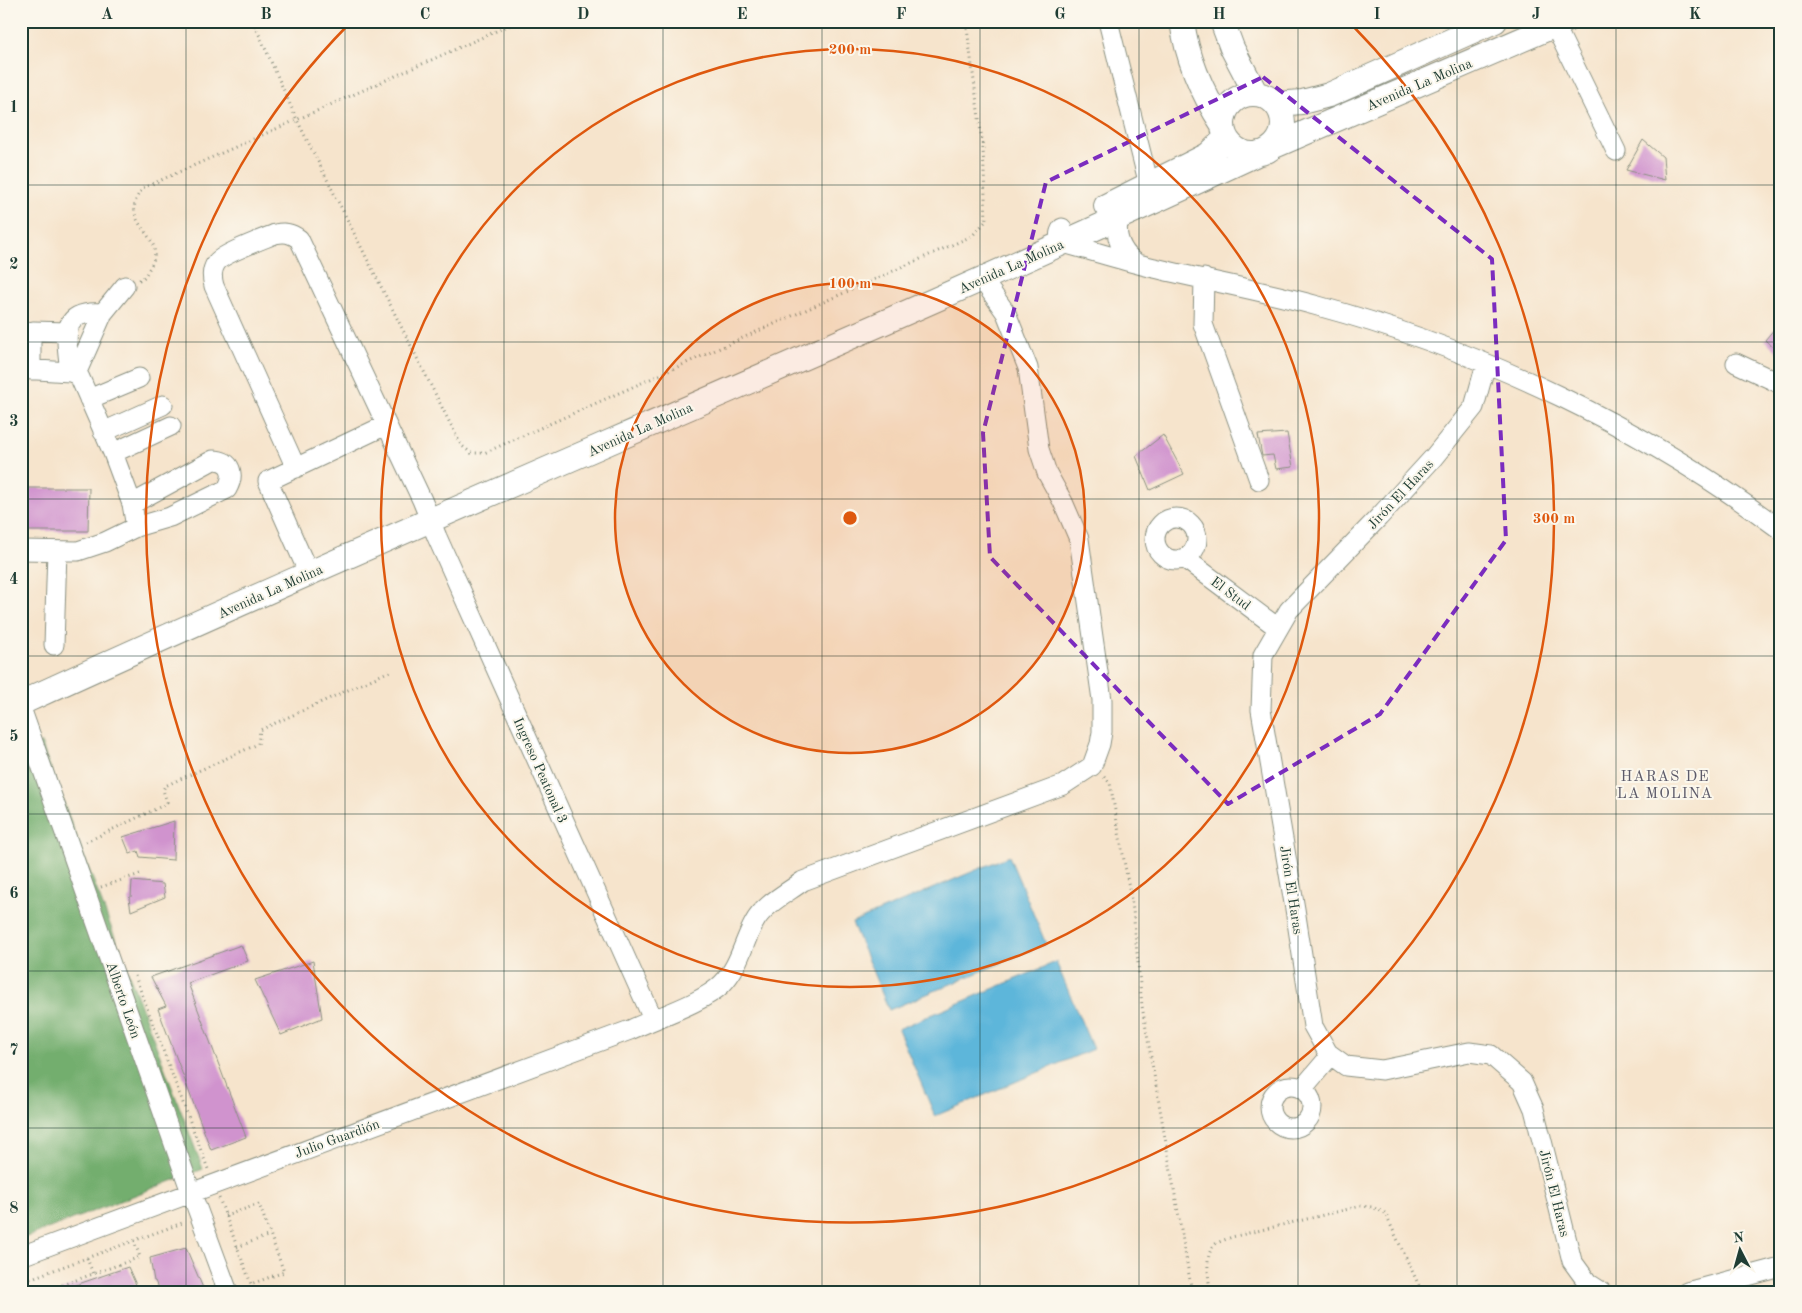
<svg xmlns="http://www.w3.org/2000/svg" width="1802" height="1313" font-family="'Old Standard TT',serif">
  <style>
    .forest { fill: #73ae6e; stroke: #497651 }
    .water { fill: #5db6da; stroke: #3e7a87 }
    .building { fill: #d093ce }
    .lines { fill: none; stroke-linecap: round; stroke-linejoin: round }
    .minor-casing { stroke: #8a9080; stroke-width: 21 }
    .major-casing { stroke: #8a9080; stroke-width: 26 }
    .path { stroke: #8a9080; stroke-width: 3; stroke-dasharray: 1 4; stroke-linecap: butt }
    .minor { stroke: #fff; stroke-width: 19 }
    .major { stroke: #fff; stroke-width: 24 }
    .marked { fill: none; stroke: #7b2cbf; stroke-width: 4; stroke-dasharray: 10 6; stroke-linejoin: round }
    .grid { fill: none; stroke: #1f3d34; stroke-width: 1; stroke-opacity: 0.55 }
    .ring { fill: none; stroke: #de580e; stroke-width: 2.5 }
    .labels { text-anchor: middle; stroke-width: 4; stroke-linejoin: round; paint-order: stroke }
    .street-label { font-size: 14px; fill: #1f3d34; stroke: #fbf7ec }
    .neighbourhood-label { font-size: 15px; letter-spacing: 1px; fill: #5d5b6a; stroke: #fbf7ec }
    .centre { fill: #de580e; stroke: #fbf7ec; stroke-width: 2.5 }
    .ring-label { font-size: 15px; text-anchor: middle; font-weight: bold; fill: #de580e; stroke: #fbf7ec; stroke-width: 4; stroke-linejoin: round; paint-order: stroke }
    .neatline { fill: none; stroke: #1f3d34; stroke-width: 2 }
    .grid-label { font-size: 16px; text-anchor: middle; font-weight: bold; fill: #1f3d34 }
  </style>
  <rect width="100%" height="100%" fill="#fbf7ec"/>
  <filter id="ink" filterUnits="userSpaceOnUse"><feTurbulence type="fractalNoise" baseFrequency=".02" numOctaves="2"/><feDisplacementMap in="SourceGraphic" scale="10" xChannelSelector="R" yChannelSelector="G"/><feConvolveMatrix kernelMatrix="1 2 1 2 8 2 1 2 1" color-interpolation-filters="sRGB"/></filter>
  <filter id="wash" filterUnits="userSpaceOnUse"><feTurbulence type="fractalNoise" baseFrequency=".0096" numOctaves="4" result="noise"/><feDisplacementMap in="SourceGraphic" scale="20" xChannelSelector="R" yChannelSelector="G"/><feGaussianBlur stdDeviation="1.12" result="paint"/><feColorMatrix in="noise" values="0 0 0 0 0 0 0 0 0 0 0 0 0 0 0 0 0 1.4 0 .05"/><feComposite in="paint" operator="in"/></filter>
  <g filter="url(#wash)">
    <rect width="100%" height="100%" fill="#f6e4cc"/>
    <path class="forest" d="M41,743L203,1169L21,1239V753Z"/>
    <path class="water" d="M1009,856L1046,944L889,1010L852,923Z
      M1056,962L1093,1049L935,1116L898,1029Z"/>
    <g id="blocks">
      <path class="building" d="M1643,140L1663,157L1665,180L1626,170Z
        M1781,321V355L1765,340Z
        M1287,433L1293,467L1276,469L1273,455L1262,456L1258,435Z
        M1163,435L1184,474L1150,490L1136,456Z
        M21,488H89L88,531H21Z
        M174,821L173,860L140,857L138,851L130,854L123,837Z
        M132,881L163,884L165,897L131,911L129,898L131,897Z
        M241,945L248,961L188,983L246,1137L211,1150L158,1009L166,1006L151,977Z
        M313,961L322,1018L281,1035L255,980Z
        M186,1248L203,1288L192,1292H160L155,1281H154L150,1258Z
        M128,1267L137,1287L125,1292H61V1290Z"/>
    </g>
  </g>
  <g filter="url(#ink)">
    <use href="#blocks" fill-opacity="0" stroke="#8a9080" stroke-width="1"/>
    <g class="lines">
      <defs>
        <path id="minor" d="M1108,21L1149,185
          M1555,26L1616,151
          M1119,217C1114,236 1120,251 1136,263
          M1062,228C1058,234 1059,237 1063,243C1090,250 1118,259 1146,266C1203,280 1261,290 1318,306C1481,350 1645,428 1781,530
          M1204,278L1203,324L1259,480
          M1736,363L1781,384
          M1486,364L1474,407L1433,458L1379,517L1289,610L1263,655L1261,710L1295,909L1313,1026L1328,1053L1346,1066L1382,1070L1469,1052L1491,1055L1522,1082L1534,1109L1572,1261L1588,1283L1602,1292
          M21,369L70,372L76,374L80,378L113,453L132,504L136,527L105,542L78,551L21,550
          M31,370V333L33,331L67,332
          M70,372C67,340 57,309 103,313
          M76,374L103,313L125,286
          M89,399L139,378
          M103,432L163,405
          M113,453L171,426
          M296,468L214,286C212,278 211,271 216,263C222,254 263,239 275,234C285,232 291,233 299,239L422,500L437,537L653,1019
          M132,504L213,460C232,460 235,475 227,489L170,517L136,527
          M1155 539a21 21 0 1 1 42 0a21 21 0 1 1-42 0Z
          M1184,558L1278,628
          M309,574L268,481L386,425
          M54,645L57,551
          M21,708L191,1192L228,1292
          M1270 1107a21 21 0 1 1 42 0a21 21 0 1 1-42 0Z
          M1302,1089L1331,1055
          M21,1256L630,1030C655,1018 703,1003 722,984C739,967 743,943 754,923C763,905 787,893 803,881L1063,785L1092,766L1100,744L1102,732V700L1079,539L1063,502L1047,473L1039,449L1028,368L1006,313L982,279
          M1687,1292L1781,1267"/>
        <path id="major" d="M1182,21C1187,59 1202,93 1223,125
          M1222,21L1232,48L1256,94
          M1223 124a30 30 0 1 1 60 0a30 30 0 1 1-60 0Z
          M1276,104L1302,102L1329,95L1495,21
          M1272,147L1565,21
          M1106,206L1208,155L1226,138
          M21,703C431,514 850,344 1259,153"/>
      </defs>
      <use href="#minor" class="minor-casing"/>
      <use href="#major" class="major-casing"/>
      <path class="path" d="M253,21L297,120L461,445L471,453H484L972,236L986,221L983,148L966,21
        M139,280C145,278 146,274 149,269C166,243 139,233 135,213C133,203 137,196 143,188L519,21
        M1104,777L1110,783L1133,910L1142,1006L1192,1292
        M86,842L164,805L167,802L163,790L165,786L258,744L260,730L392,670
        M101,887L140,874
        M135,976L208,1169
        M219,1198L254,1292
        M225,1216L259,1204L284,1272L251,1284
        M237,1247L270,1235
        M87,1258L93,1274
        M21,1282L185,1222
        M43,1292L140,1257L134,1241
        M1210,1292C1209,1277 1203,1252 1217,1243C1221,1241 1227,1239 1232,1237L1361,1206L1372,1207L1385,1213L1422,1292"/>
      <use href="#minor" class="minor"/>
      <use href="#major" class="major"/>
    </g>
  </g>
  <path class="marked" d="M1263,77L1492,259L1506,540L1380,714L1228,804L990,557L983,433L1046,182Z"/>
  <path class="grid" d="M186,21V1292M345,21V1292M504,21V1292M663,21V1292M822,21V1292M980,21V1292M1139,21V1292M1298,21V1292M1457,21V1292M1616,21V1292M21,185H1781M21,342H1781M21,499H1781M21,656H1781M21,814H1781M21,971H1781M21,1128H1781"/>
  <circle cx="850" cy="518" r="235" fill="#de580e" fill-opacity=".12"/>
  <g class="ring">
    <circle cx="850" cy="518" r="235"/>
    <circle cx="850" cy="518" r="469"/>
    <path d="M1352 25A704 704 0 1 1 348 25"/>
  </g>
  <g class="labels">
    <g class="street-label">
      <text transform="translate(1419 84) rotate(-23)" y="5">Avenida La Molina</text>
      <text transform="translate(1011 266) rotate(-24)" y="5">Avenida La Molina</text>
      <text transform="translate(640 429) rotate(-24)" y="5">Avenida La Molina</text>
      <text transform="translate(1400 494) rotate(-47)" y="5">Jirón El Haras</text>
      <text transform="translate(270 591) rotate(-24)" y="5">Avenida La Molina</text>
      <text transform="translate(1231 593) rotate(37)" y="5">El Stud</text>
      <text transform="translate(541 770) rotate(66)" y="5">Ingreso Peatonal 3</text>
      <text transform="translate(1292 890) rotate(81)" y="5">Jirón El Haras</text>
      <text transform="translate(124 1000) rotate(71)" y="5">Alberto León</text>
      <text transform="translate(337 1138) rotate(-20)" y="5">Julio Guardión</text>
      <text transform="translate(1555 1193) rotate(76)" y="5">Jirón El Haras</text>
    </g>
    <g class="neighbourhood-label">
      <text x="1665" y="781">HARAS DE<tspan x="1665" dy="17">LA MOLINA</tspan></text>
    </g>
  </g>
  <circle cx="850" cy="518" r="8" class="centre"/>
  <g class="ring-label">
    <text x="850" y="54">200 m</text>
    <text x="850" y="288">100 m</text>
    <text x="1554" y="523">300 m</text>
  </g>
  <rect width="1802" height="1313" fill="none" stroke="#fbf7ec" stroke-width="55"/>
  <g transform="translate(1740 1250) rotate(354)" stroke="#fbf7ec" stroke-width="4" paint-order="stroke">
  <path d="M0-4L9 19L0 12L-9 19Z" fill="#1f3d34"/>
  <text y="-8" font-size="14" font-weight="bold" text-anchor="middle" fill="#1f3d34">N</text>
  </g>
  <rect x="28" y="28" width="1746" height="1258" class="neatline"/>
  <g class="grid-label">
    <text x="107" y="19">A</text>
    <text x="266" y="19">B</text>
    <text x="425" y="19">C</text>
    <text x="583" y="19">D</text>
    <text x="742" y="19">E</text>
    <text x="901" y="19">F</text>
    <text x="1060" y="19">G</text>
    <text x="1219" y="19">H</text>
    <text x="1377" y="19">I</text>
    <text x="1536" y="19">J</text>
    <text x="1695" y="19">K</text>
    <text x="14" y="112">1</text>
    <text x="14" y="269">2</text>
    <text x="14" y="426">3</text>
    <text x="14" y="584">4</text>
    <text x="14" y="741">5</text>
    <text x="14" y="898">6</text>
    <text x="14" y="1055">7</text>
    <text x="14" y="1213">8</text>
  </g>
</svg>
